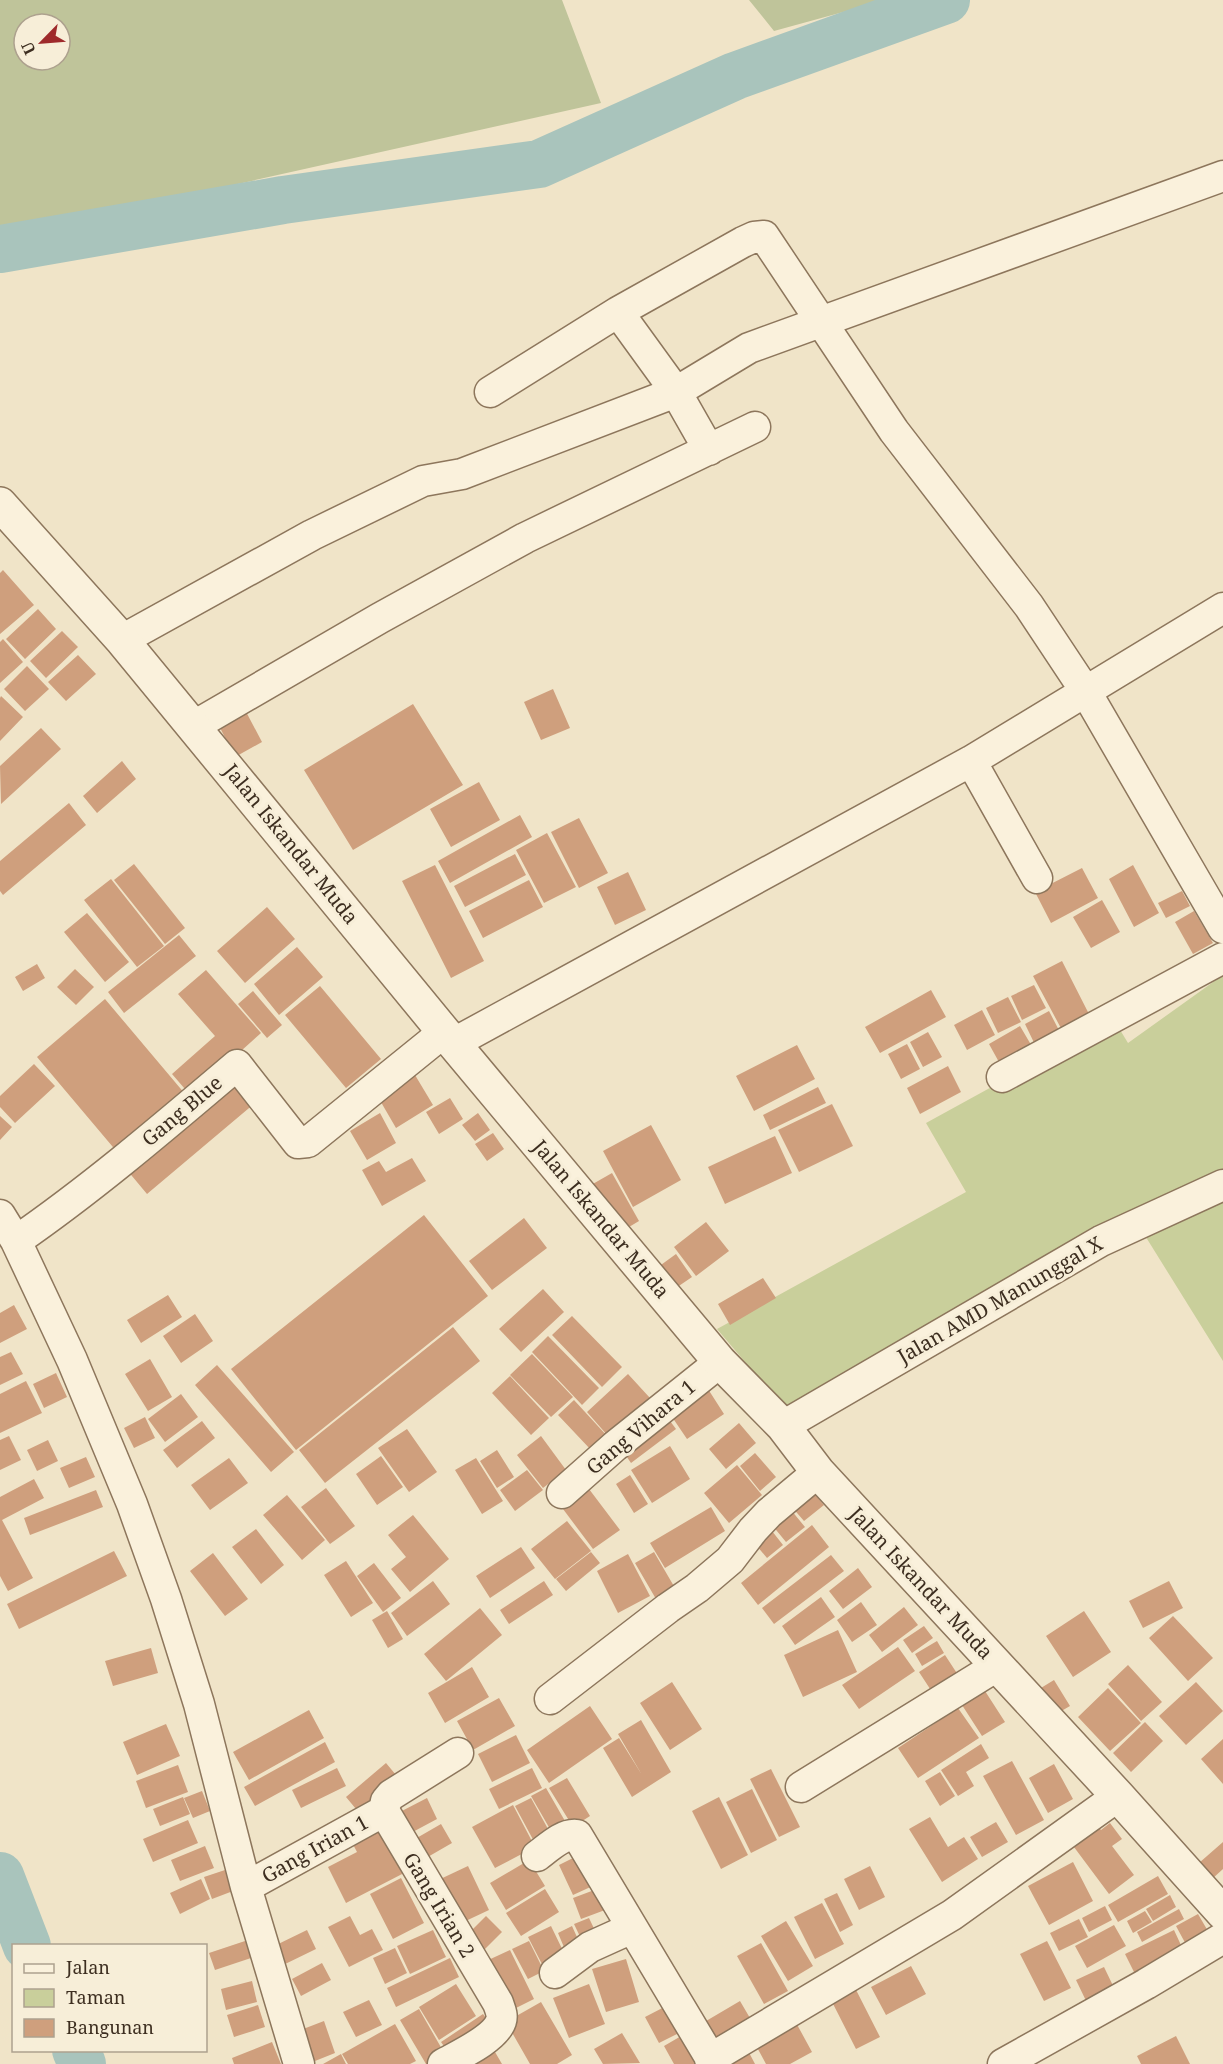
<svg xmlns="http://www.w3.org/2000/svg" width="1223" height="2064" font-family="'Noto Serif',serif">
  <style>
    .green { fill: #c9cf9b }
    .cemetery { fill: #bfc49a; fill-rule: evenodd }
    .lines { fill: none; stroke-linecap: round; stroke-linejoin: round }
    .river { stroke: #a9c4bc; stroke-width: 48 }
    .building { fill: #cf9f7d }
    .minor-casing { stroke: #8d765c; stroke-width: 33 }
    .tertiary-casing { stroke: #8d765c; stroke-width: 36 }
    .minor { stroke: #faf1dc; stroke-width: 30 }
    .tertiary { stroke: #faf1dc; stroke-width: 33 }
    .labels { text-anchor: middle; stroke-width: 6; stroke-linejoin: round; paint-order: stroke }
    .street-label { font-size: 20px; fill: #3d2e20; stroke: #f7eed8 }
  </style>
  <rect width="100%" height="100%" fill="#f0e4c8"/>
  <path class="green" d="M1223,975V1361L1139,1226L796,1422L717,1329L966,1192L926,1123L1114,1020L1128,1043Z"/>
  <path class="cemetery" d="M0,0H562L601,103L0,237ZM24,24H60V60H24Z
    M749,0H887L774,31Z"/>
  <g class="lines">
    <path class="river" d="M0,249L283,200L539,164L735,76L946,0
      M0,1876L27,1946
      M76,2050L82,2064"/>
  </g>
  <path class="building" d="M3,570L34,605L0,634V573Z
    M38,609L56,629L25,659L6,639Z
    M62,631L78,647L46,678L30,661Z
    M3,639L23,662L0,683V642Z
    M78,655L96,674L66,701L48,682Z
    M27,666L49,689L25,711L4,689Z
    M553,689L570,728L541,740L524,702Z
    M1,696L23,717L0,741V698Z
    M413,704L463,785L353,850L304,770Z
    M243,706L262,742L235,757L216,720Z
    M41,728L61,749L1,804L0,766Z
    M122,761L136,779L97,813L83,796Z
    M479,782L500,820L451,847L430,809Z
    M69,803L86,825L3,895L0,891V861Z
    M520,815L532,837L450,883L438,861Z
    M579,818L608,873L579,888L551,832Z
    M547,833L576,887L544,903L516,850Z
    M515,854L526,875L465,907L454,886Z
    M134,864L185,928L165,944L114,880Z
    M435,865L484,961L451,978L402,881Z
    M1133,865L1159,913L1134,927L1109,879Z
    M1082,868L1098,898L1051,923L1035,892Z
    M628,872L646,910L615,925L597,887Z
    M111,879L164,946L137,967L84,900Z
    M529,880L543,907L483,938L469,911Z
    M1182,891L1190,906L1166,918L1158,903Z
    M1102,900L1120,932L1091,948L1073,917Z
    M267,907L295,939L245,983L217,951Z
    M1194,911L1213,943L1193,954L1175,922Z
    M87,913L129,962L105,982L64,932Z
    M179,935L196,956L124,1013L108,992Z
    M297,947L323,977L279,1015L254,984Z
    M1062,961L1091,1018L1063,1032L1033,976Z
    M37,964L45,978L23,991L15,977Z
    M75,969L94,987L76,1005L57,987Z
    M206,970L261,1033L191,1096L172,1074L215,1036L178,994Z
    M1034,985L1046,1008L1022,1020L1011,996Z
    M320,986L381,1059L346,1088L285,1015Z
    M931,990L946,1017L880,1053L865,1027Z
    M253,991L282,1025L267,1038L238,1004Z
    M1008,997L1021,1022L998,1033L986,1008Z
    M105,999L191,1101L123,1159L37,1057Z
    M982,1010L995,1035L967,1050L954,1025Z
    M1049,1011L1064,1040L1039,1053L1025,1024Z
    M1020,1026L1037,1055L1005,1073L989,1044Z
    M928,1032L942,1057L923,1067L910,1042Z
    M907,1044L920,1069L901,1079L888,1054Z
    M797,1045L815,1079L754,1111L736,1076Z
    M34,1064L55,1086L15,1123L0,1107V1096Z
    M948,1066L961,1092L920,1114L907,1088Z
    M231,1073L255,1103L147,1194L122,1164Z
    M415,1075L433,1105L396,1128L378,1097Z
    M818,1087L826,1103L770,1130L763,1115Z
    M450,1098L463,1119L439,1134L426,1112Z
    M832,1104L853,1146L799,1172L778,1130Z
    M380,1113L396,1143L367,1160L350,1131Z
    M478,1113L490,1130L475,1141L462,1125Z
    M0,1116L12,1127L0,1140Z
    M651,1125L681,1180L633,1207L603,1151Z
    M493,1133L504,1149L487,1161L475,1144Z
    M775,1136L792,1173L725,1204L708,1167Z
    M412,1158L426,1181L382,1206L362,1170L379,1161L386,1172Z
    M612,1173L639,1221L619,1233L591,1185Z
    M424,1215L488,1296L296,1450L231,1369Z
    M524,1218L547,1248L492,1290L469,1261Z
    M706,1222L729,1251L696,1276L674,1247Z
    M676,1254L692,1277L670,1292L654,1270Z
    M763,1278L776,1298L730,1325L718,1304Z
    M543,1289L564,1312L521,1352L499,1329Z
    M168,1295L182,1317L141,1343L127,1320Z
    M14,1305L27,1329L0,1343V1313Z
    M195,1314L213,1341L181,1363L163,1336Z
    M572,1316L622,1367L602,1387L552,1335Z
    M453,1327L480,1361L325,1483L299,1450Z
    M548,1336L599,1388L582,1405L532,1352Z
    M11,1352L23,1374L0,1385V1357Z
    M532,1354L573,1397L551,1417L510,1375Z
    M150,1359L172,1397L148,1411L125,1374Z
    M217,1365L294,1452L271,1472L195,1385Z
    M56,1373L67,1397L44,1408L33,1384Z
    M628,1374L650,1398L608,1436L587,1412Z
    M510,1376L549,1418L531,1435L492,1393Z
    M26,1381L42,1413L0,1433V1394Z
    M708,1389L724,1414L687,1439L670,1414Z
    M181,1394L198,1417L165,1442L148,1419Z
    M574,1400L608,1437L592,1451L558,1415Z
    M664,1413L676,1429L631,1463L620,1447Z
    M145,1417L155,1438L134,1448L124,1428Z
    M202,1421L215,1438L177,1468L163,1450Z
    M739,1423L756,1443L726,1469L709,1449Z
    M407,1429L437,1472L409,1492L378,1448Z
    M9,1436L21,1460L0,1470V1440Z
    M541,1436L566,1470L543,1488L517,1455Z
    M48,1440L58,1461L37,1471L27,1450Z
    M670,1446L690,1479L652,1503L631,1470Z
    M497,1450L514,1477L497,1488L480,1461Z
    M755,1453L776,1477L760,1491L740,1466Z
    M381,1456L403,1487L377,1505L356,1474Z
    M86,1457L95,1477L69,1488L60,1468Z
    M229,1458L248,1483L210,1510L191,1485Z
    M476,1458L503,1501L482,1514L455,1470Z
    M737,1465L762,1495L729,1523L704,1493Z
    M527,1470L543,1490L515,1511L500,1490Z
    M630,1475L648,1504L634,1513L616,1484Z
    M34,1479L44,1498L2,1520L33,1578L8,1591L0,1576V1497Z
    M326,1488L355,1526L330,1544L301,1507Z
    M589,1489L620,1530L593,1549L563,1509Z
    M810,1489L824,1505L804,1521L791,1506Z
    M96,1490L103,1507L30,1535L24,1518Z
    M287,1495L325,1540L302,1560L263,1515Z
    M711,1507L725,1531L665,1568L650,1543Z
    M791,1510L805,1527L786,1542L772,1525Z
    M413,1515L449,1559L410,1592L391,1569L406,1557L388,1535Z
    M567,1521L591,1551L555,1579L531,1549Z
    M812,1525L829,1547L758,1605L741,1583Z
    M768,1526L783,1545L767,1558L751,1539Z
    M256,1529L284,1565L261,1584L232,1547Z
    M521,1547L535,1568L490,1598L476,1576Z
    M114,1551L127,1576L19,1629L7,1604Z
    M591,1552L600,1563L566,1591L556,1579Z
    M654,1552L675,1588L656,1599L635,1563Z
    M213,1553L248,1599L225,1616L190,1571Z
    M628,1554L650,1596L618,1613L597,1571Z
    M831,1555L844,1571L774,1624L762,1608Z
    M346,1561L373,1603L351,1617L324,1575Z
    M374,1563L401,1598L383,1612L357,1576Z
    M858,1568L872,1587L843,1609L829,1591Z
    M433,1581L450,1604L407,1636L391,1613Z
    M544,1581L553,1595L509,1624L500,1610Z
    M1169,1581L1183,1608L1143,1628L1129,1601Z
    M821,1597L835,1617L795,1645L782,1626Z
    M861,1602L877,1625L852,1642L837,1620Z
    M904,1607L918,1625L882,1652L869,1635Z
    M480,1608L502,1635L446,1681L424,1654Z
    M387,1611L403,1639L388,1648L372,1620Z
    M1084,1611L1111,1652L1073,1677L1046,1636Z
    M1173,1616L1213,1658L1188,1681L1149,1638Z
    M924,1626L933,1638L912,1653L903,1640Z
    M838,1630L857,1672L803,1697L784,1655Z
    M937,1641L944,1653L922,1666L915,1654Z
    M898,1647L915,1671L859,1709L842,1685Z
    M151,1648L158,1673L113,1686L105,1661Z
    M945,1655L962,1681L936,1698L919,1672Z
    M1128,1665L1162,1702L1141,1721L1108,1684Z
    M472,1667L489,1697L445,1723L428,1693Z
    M1054,1680L1070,1706L1051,1717L1036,1691Z
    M672,1682L702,1729L670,1750L640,1703Z
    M1196,1682L1223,1711L1186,1745L1159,1716Z
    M1108,1688L1141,1723L1110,1751L1078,1717Z
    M985,1691L1005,1722L982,1736L962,1705Z
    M499,1698L515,1726L473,1750L457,1721Z
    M590,1706L612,1739L549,1783L527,1750Z
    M958,1708L979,1738L918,1778L898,1748Z
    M309,1710L324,1738L249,1780L233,1752Z
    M641,1720L671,1772L632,1797L603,1748L619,1738L642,1775L618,1734Z
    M1145,1722L1163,1741L1131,1772L1113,1753Z
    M166,1724L180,1756L137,1775L123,1742Z
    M516,1735L530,1763L492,1782L478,1754Z
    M1223,1739V1784L1201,1759Z
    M325,1742L335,1762L255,1806L244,1787Z
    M981,1744L989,1758L966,1772L974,1786L958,1796L941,1770Z
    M1012,1761L1044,1820L1016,1835L983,1776Z
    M386,1763L401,1781L361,1815L346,1797Z
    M1054,1764L1073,1799L1048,1813L1029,1778Z
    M178,1765L188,1792L146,1808L136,1781Z
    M337,1768L346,1786L301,1808L292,1790Z
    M532,1768L542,1788L499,1809L489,1789Z
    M771,1769L800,1827L779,1837L750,1779Z
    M940,1772L955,1796L940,1806L925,1781Z
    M567,1778L590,1816L573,1827L549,1788Z
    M546,1788L569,1828L554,1836L531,1796Z
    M752,1789L777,1840L751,1853L726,1802Z
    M202,1791L210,1811L193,1818L184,1798Z
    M183,1797L190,1814L160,1826L153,1809Z
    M719,1797L748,1855L721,1869L692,1811Z
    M427,1798L437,1819L409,1834L398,1813Z
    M531,1798L553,1838L537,1847L515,1806Z
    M513,1805L535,1847L495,1868L472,1827Z
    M930,1817L948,1847L964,1837L978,1859L942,1882L909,1829Z
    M379,1819L406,1872L346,1903L328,1867L357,1852L348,1835Z
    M188,1820L198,1843L153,1862L143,1839Z
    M1093,1821L1101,1830L1110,1823L1122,1839L1112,1846L1134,1875L1109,1894L1068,1839Z
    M996,1822L1008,1842L982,1857L970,1837Z
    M441,1824L452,1843L426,1858L415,1839Z
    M1223,1842V1869L1212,1879L1199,1863Z
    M205,1846L214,1868L180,1881L171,1860Z
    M583,1853L597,1884L573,1895L559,1865Z
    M529,1860L545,1886L506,1910L490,1883Z
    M1073,1862L1093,1901L1049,1925L1028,1886Z
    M468,1866L489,1910L455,1926L434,1882Z
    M870,1866L885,1897L859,1910L844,1879Z
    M225,1870L233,1891L212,1899L204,1877Z
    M1158,1876L1168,1894L1118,1922L1108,1905Z
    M401,1878L424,1923L393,1939L370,1894Z
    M201,1879L210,1899L180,1914L170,1893Z
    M545,1889L559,1912L521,1936L506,1913Z
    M597,1889L605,1910L581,1919L573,1898Z
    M837,1893L853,1925L840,1932L824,1899Z
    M1170,1895L1176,1907L1153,1921L1146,1909Z
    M822,1903L844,1944L815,1959L794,1917Z
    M1105,1906L1112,1920L1089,1932L1082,1918Z
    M1179,1909L1184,1919L1142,1942L1137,1932Z
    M1145,1911L1152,1922L1133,1933L1127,1921Z
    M1198,1914L1212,1938L1189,1950L1176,1926Z
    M350,1916L360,1935L372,1929L383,1950L349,1967L328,1927Z
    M486,1916L502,1932L478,1956L462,1940Z
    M589,1918L599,1939L584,1945L574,1924Z
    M1079,1919L1088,1937L1059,1951L1050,1933Z
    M786,1921L813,1966L788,1981L761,1936Z
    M1114,1925L1126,1946L1087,1968L1075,1946Z
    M551,1926L567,1959L545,1970L528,1937Z
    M572,1926L581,1946L566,1952L558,1933Z
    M307,1930L316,1949L279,1967L270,1948Z
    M433,1930L446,1957L410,1974L397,1946Z
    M1174,1930L1186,1956L1138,1980L1125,1954Z
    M248,1940L254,1957L215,1970L209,1953Z
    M529,1941L544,1971L528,1979L512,1949Z
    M1047,1941L1071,1988L1044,2001L1020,1954Z
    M761,1943L788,1991L764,2004L737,1956Z
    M395,1948L407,1973L385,1984L373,1958Z
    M510,1950L534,1999L508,2012L484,1962Z
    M450,1958L459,1977L396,2007L387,1988Z
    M626,1959L639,2002L606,2012L592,1969Z
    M322,1963L331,1980L301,1996L292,1979Z
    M911,1966L926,1994L886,2015L871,1987Z
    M1104,1967L1117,1994L1089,2007L1076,1980Z
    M252,1981L257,2002L226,2010L221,1989Z
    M852,1982L880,2037L856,2049L828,1994Z
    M456,1984L476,2016L439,2040L419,2007Z
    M589,1984L605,2024L569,2038L553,1998Z
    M369,2000L382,2025L356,2037L343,2012Z
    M740,2001L757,2030L718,2053L701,2024Z
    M541,2002L572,2055L557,2064H530L506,2022Z
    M672,2003L685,2030L659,2043L645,2017Z
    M258,2005L265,2027L234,2037L227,2015Z
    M419,2009L446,2056L433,2064H426L400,2020Z
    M483,2014L493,2028L451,2056L441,2042Z
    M794,2019L812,2052L790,2064H766L753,2040Z
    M324,2021L335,2053L310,2063L298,2031Z
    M395,2024L416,2061L410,2064H348L342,2054Z
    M688,2032L706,2064H674L664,2046Z
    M622,2033L640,2063L603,2064L594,2049Z
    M1176,2036L1190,2064H1141L1137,2056Z
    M488,2040L502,2064H454Z
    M272,2042L281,2064H234L232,2058Z
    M744,2043L755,2064H723Z
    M341,2054L346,2064H323Z"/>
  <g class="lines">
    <defs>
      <path id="minor" d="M618,312L676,392L709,450
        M490,392L618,312L743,242L754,237L764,236L894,431L1029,606L1086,692L1223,928
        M122,640L312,535L423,481L462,474L676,392L749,348L1223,176
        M194,726L380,618L525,538L755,427
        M971,761L1037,878
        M454,1043L971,761L1223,608
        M1002,1077L1223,958
        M0,1215L16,1241L72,1360L132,1504L166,1599L199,1704L246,1887L299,2064
        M16,1241C94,1187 165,1126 237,1065L298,1143L308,1142L444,1032
        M783,1426L1101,1241L1223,1185
        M562,1493L615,1446L720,1362
        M550,1699L668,1608L697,1588L730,1560L753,1530L769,1513L818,1472
        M801,1787L997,1666
        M537,1856C548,1848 563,1833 577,1835L714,2064
        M246,1887L384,1811
        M555,1973L590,1947L632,1928
        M710,2059L952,1915L1118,1796
        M443,2064C459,2055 495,2039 501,2021C503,2015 500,2009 498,2003L384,1811L386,1801L391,1795L458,1753
        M1003,2064L1146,1984L1223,1938"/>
      <path id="tertiary" d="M0,504L122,640L444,1032L720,1362L783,1426L818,1472L1118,1796L1223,1913"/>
    </defs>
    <use href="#minor" class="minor-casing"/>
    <use href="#tertiary" class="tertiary-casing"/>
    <use href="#minor" class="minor"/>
    <use href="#tertiary" class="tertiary"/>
  </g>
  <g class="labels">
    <g class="street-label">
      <text transform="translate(291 844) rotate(51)" y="7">Jalan Iskandar Muda</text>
      <text transform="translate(182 1111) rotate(-40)" y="7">Gang Blue</text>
      <text transform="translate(601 1219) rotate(50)" y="7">Jalan Iskandar Muda</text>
      <text transform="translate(1000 1300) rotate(-30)" y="7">Jalan AMD Manunggal X</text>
      <text transform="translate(641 1427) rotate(-40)" y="7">Gang Vihara 1</text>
      <text transform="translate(921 1583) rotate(47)" y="7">Jalan Iskandar Muda</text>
      <text transform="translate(315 1849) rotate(-29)" y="7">Gang Irian 1</text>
      <text transform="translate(439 1905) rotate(59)" y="7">Gang Irian 2</text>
    </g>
  </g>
  <rect x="12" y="1944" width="195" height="108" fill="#f7eed8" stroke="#ada18e" stroke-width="1.5"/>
  <rect x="24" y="1964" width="30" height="9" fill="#faf1dc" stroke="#ada18e" stroke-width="1.5"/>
  <text x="66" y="1974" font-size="18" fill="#3d2e20">Jalan</text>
  <rect x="24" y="1989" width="30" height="18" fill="#c9cf9b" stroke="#ada18e" stroke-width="1.5"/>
  <text x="66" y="2004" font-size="18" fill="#3d2e20">Taman</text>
  <rect x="24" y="2019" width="30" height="18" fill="#cf9f7d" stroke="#ada18e" stroke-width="1.5"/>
  <text x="66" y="2034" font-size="18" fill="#3d2e20">Bangunan</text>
  <g transform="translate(42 42) rotate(245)"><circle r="28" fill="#f7eed8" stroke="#ada18e" stroke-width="1.5"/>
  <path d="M0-4.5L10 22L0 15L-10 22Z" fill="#9e2a2b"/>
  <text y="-9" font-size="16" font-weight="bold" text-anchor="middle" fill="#3d2e20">U</text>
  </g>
</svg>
